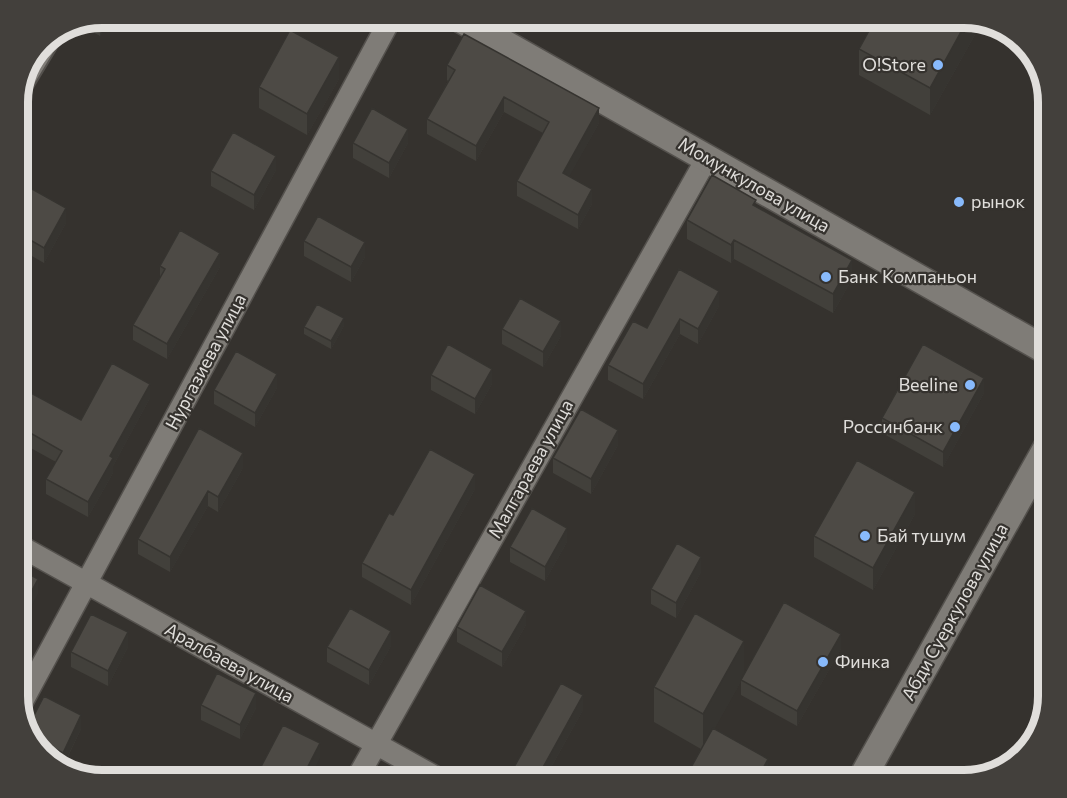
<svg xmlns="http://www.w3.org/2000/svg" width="1067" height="798" font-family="Commissioner,sans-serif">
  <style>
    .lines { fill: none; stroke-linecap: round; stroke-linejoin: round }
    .service-casing { stroke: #54514d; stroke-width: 14 }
    .minor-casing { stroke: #54514d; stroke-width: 24 }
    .tertiary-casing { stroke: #54514d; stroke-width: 30 }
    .service { stroke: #7f7c77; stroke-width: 10 }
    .minor { stroke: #7f7c77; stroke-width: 21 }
    .tertiary { stroke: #7f7c77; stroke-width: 27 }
    .wall { fill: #42403b }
    .shaded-wall { fill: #363430 }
    .building { fill: #4d4a45; stroke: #363430; stroke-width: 1.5 }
    .poi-dot { fill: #88bafc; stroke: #35322e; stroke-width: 2 }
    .labels { text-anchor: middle; stroke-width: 4.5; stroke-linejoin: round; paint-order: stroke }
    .poi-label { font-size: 18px; fill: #e0dedb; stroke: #35322e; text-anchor: start }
    .street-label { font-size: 18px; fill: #e0dedb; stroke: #35322e }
    .rim { fill: none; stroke: #e0dedb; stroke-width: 8 }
  </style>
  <rect width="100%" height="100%" fill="#35322e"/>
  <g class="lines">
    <defs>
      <path id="service" d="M18,101L56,38"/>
      <path id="minor" d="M18,545L441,780
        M20,706L391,18
        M356,780L707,158"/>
      <path id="tertiary" d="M459,18L1049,352
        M861,780L1049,444"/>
    </defs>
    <use href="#service" class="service-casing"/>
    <use href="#minor" class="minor-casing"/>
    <use href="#tertiary" class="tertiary-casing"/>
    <use href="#service" class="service"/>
    <use href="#minor" class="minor"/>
    <use href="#tertiary" class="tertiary"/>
  </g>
  <path class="wall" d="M103,18H109L100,36L82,26Z
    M842,18H965L981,24L930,115L859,75V49L868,32Z
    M447,65L599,123L569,176L592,204L578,229L517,196V181L543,133L504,112L476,161L427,134V119L448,81L447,80Z
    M339,79L307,135L259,108V87Z
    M353,143H408L389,178L353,158Z
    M276,170L254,210L211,186V171Z
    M18,198L66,223L44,263L18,248Z
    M756,207L852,279L833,313L734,259L731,263L687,239V220Z
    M304,241L365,257L351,282L304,256Z
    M160,266L220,267L167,359L133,340V325L160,278Z
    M719,306L698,344L680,334L643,399L608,380V365L647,328Z
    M344,326L331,349L304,334V327Z
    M502,329L561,336L543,367L502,344Z
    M431,375L492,384L475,414L431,390Z
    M18,386L81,420L150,398L113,466V473L88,517L46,494V479L56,462L18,441Z
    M277,388L255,427L214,404V390Z
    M984,393L943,467L882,433V418Z
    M618,445L591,494L553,473V458Z
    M243,468L218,512L208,506L170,572L138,554V539Z
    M475,489L411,605L362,577V563L393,515Z
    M915,514L873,590L814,557V536Z
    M567,542L545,581L510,562V547Z
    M701,572L676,618L651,604V589Z
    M526,625L502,667L457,642V627Z
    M391,646L369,685L327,662V647Z
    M128,647L108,686L71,667V652Z
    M841,649L797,726L741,695V681L714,729L768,774L765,780H684L701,749L654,722V687L744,675Z
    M201,705L256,708L240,739L201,720Z
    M583,710L544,780H513V769Z
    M81,729L63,767L50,761L27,733Z"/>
  <path class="shaded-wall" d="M103,18H109L100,36V21Z
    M968,19L981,24L930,115V88Z
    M339,57V79L307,135V114Z
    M504,97V112L476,161V146Z
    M599,108V123L563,188V173Z
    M408,129V143L389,178V163Z
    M276,156V170L254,210V195Z
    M592,189V204L578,229V215Z
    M66,208V223L44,263V248Z
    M734,240V259L731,263V245Z
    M365,242V257L351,282V267Z
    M220,253V267L167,359V344Z
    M852,260V279L833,313V294Z
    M719,291V306L698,344V329Z
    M344,318V326L331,349V341Z
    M680,319V334L643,399V384Z
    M561,321V336L543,367V352Z
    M492,369V384L475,414V399Z
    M277,374V388L255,427V413Z
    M984,378V393L943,467V452Z
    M150,384V398L113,466V473L88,517V502L110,456Z
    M618,430V445L591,494V479Z
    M243,453V468L218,512V497Z
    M475,474V489L411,605V590Z
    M208,491V506L170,572V557Z
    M915,492V514L873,590V568Z
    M567,528V542L545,581V567Z
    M701,557V572L676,618V603Z
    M38,579V594L18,631V617Z
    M526,611V625L502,667V652Z
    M391,631V646L369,685V670Z
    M128,632V647L108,686V671Z
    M841,634V649L797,726V711Z
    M744,641V676L703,750V714Z
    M256,693V708L240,739V725Z
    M583,695V710L544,780H536Z
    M81,715V729L63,766V753Z
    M320,743V758L309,780H301Z
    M768,759V774L765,780H757Z"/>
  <path class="building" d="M876,18H965L968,19L930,88L859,49Z
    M290,30L339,57L307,114L259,87Z
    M464,34L599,108L563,173L592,189L578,215L517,181L549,122L504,97L476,146L427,119L455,70L447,65Z
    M372,108L408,129L389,163L353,143Z
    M233,132L276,156L254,195L211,171Z
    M712,175L756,200L753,205L852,260L833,294L734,240L731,245L687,220Z
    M25,185L66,208L44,248L18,233V198Z
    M318,216L365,242L351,267L304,241Z
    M180,230L220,253L167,344L133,325L165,269L160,266Z
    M679,269L719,291L698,329L680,319L643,384L608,365L633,321L647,328Z
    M520,298L561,321L543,352L502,329Z
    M317,304L344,318L331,341L304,327Z
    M448,344L492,369L475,399L431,375Z
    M923,344L984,378L943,452L882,418Z
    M236,351L277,374L255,413L214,390Z
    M112,363L150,384L110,456L113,458L88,502L46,479L62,451L18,426V386L81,420Z
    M581,409L618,430L591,479L553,458Z
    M199,428L243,453L218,497L208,491L170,557L138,539Z
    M430,449L475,474L411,590L362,563L389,513L393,515Z
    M857,460L915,492L873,568L814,536Z
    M532,508L567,528L545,567L510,547Z
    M677,543L701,557L676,603L651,589Z
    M18,568L38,579L18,617Z
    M480,585L526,611L502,652L457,627Z
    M784,602L841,634L797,711L741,680Z
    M350,608L391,631L369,670L327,647Z
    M695,613L744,641L703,714L654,687Z
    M91,614L128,632L108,671L71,652Z
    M217,673L256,693L240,725L201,705Z
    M561,683L583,695L536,780H533L513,769Z
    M44,696L81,715L63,753L30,736L27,733L26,731Z
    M283,725L320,743L301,780H254Z
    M713,728L768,759L757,780H684Z
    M375,768L399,780H369Z"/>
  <g class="poi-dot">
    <circle cx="938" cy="65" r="6"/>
    <circle cx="959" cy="202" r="6"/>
    <circle cx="826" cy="277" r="6"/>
    <circle cx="970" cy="385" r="6"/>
    <circle cx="955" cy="427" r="6"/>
    <circle cx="865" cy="536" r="6"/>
    <circle cx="823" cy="662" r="6"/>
  </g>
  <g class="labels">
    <g class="poi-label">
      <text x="926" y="71" text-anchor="end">O!Store</text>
      <text x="971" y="208">рынок</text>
      <text x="838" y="283">Банк Компаньон</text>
      <text x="958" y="391" text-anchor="end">Beeline</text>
      <text x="943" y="433" text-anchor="end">Россинбанк</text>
      <text x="877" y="542">Бай тушум</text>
      <text x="835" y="668">Финка</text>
    </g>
    <g class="street-label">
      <text transform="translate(754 185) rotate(30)" y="6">Момункулова улица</text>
      <text transform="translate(206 362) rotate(-62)" y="6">Нургазиева улица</text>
      <text transform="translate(531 469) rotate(-61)" y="6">Малгараева улица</text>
      <text transform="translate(955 612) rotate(-61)" y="6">Абди Суеркулова улица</text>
      <text transform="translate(229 663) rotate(29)" y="6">Аралбаева улица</text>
    </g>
  </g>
  <path d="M0 0H1067V798H0ZM102 28H964A74 74 0 0 1 1038 102V696A74 74 0 0 1 964 770H102A74 74 0 0 1 28 696V102A74 74 0 0 1 102 28Z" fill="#43403c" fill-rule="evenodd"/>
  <path class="rim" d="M102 28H964A74 74 0 0 1 1038 102V696A74 74 0 0 1 964 770H102A74 74 0 0 1 28 696V102A74 74 0 0 1 102 28Z"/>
</svg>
